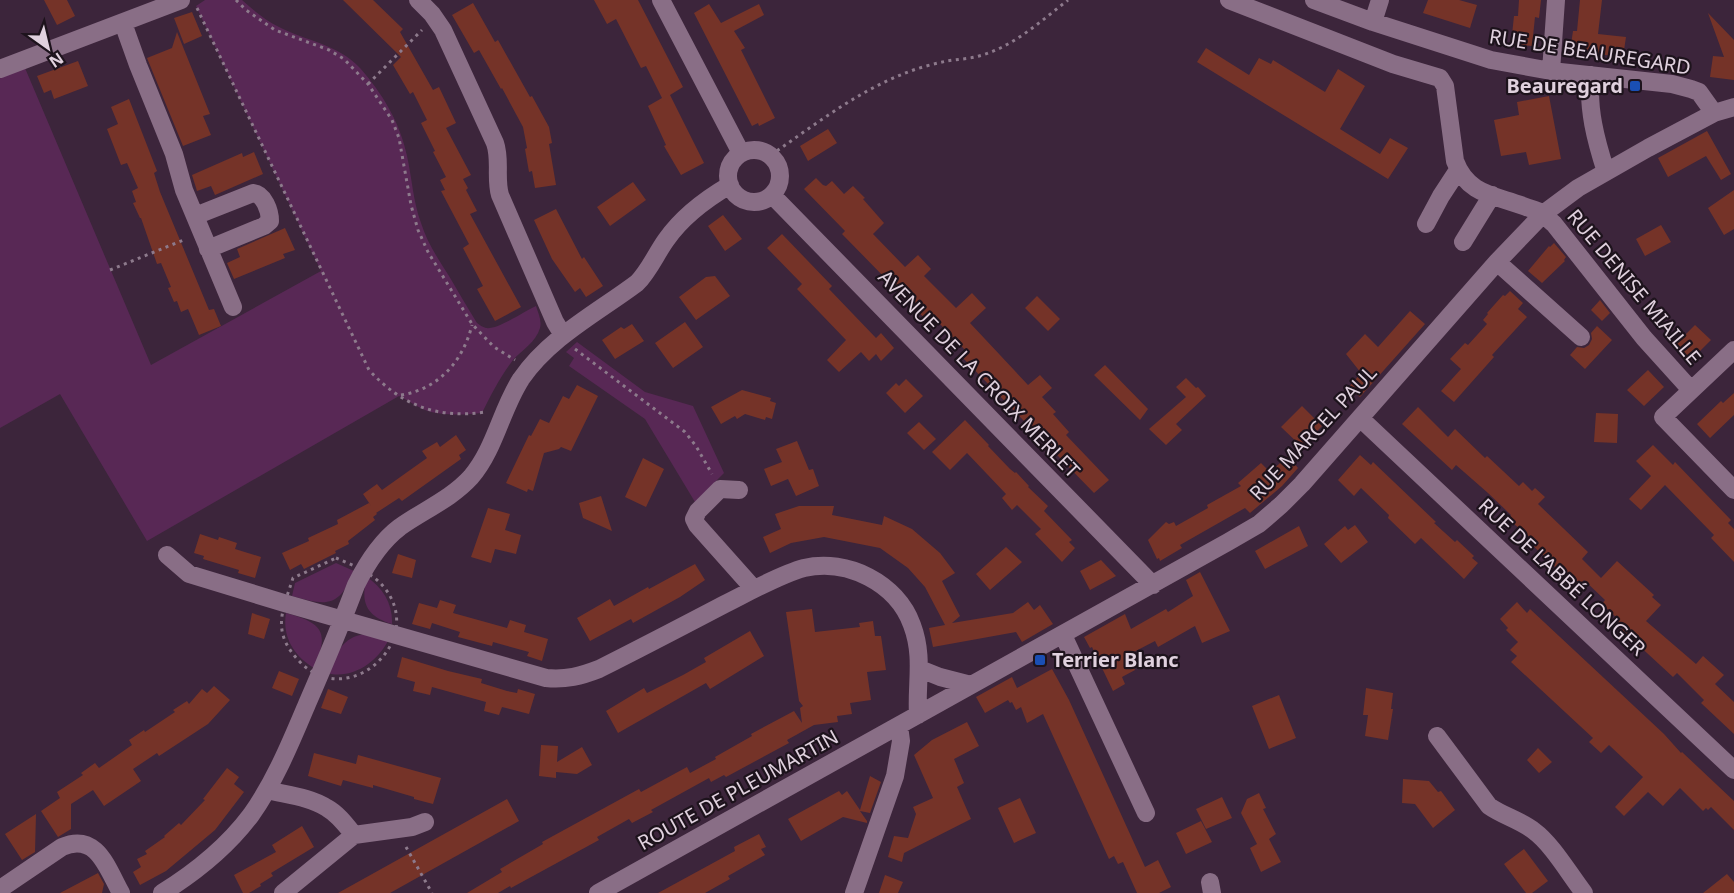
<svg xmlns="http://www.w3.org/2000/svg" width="1734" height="893" font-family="'Noto Sans',sans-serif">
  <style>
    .green { fill: #582855 }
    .building { fill: #753328 }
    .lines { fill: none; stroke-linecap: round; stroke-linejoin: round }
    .path { stroke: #8d7a8c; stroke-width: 3; stroke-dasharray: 3 4.5; stroke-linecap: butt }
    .minor { stroke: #896e86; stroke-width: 18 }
    .transit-dot { fill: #1a4fb4; stroke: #1d131c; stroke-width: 2 }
    .labels { text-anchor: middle; stroke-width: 4.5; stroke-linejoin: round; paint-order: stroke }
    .street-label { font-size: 20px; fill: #e0d1de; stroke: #1d131c }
    .poi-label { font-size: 20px; font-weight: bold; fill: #e0d1de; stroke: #1d131c; text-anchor: end }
  </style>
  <rect width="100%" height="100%" fill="#3c253b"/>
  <path class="green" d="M205,0H242C253,10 265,20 279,27C306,41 338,44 360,68C382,93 400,122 407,156C412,178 413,201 421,223C427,242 438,259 449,276C458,291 467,307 477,323C480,325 482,327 486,328C497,330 525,311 536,306C538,313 542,320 540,328C536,342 522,350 513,360C500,377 491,395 482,413C464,415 442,416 425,410C416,406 407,400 399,396L147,541L60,394L0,428V69L22,61L151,365L321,271L196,6Z
    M577,342L645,392L693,406L724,473L695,502L645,419L569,366L574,358L566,352Z
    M336,563L354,571C339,608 327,606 292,596L295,583Z
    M367,577C383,588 393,604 392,624C366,616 360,602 367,577Z
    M286,613C322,623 330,631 314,668C294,656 282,637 286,613Z
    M365,634L388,641C377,662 352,680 327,673C336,654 342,637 365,634Z"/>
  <path class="building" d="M44,0H67L75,16L57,25Z
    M343,0H373L403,29L400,32L433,90L439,87L456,123L446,128L471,175L463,179L468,188L466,190L477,211L470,214L521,307L495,321L477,289L483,286L463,248L469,244L441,191L445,190L440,180L446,177L433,152L435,151L421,123L427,120L413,92L410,94L393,65L401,57Z
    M594,0H638L683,87L670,95L704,163L681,175L664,146L666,145L648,106L662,98L646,66L641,68L616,19L607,24Z
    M1428,0H1459L1477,5L1470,28L1423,13Z
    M1519,0H1541L1539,18L1535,17L1532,46L1511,44L1514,16H1518Z
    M1580,0H1602L1598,34L1626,37L1623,57L1570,51L1573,31H1577Z
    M473,3L495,42L498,40L530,97L532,96L549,127L552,143L549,144L556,185L535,188L532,171L529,172L525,149L527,148L523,127L502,88L501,89L479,50L474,53L452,15Z
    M709,4L721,23L759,4L764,15L734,31L745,48L741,50L775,118L759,126L758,123L752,126L694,13Z
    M192,12L202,36L184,44L174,18Z
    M1708,13L1734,40V80L1710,77L1713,56L1724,57Z
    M177,32L210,114L203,116L211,135L183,146L147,58L172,48Z
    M1206,48L1249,75L1259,58L1271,64L1273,60L1325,92L1338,69L1365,86L1340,129L1380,154L1390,138L1408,148L1388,179L1197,62Z
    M78,61L88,86L54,99L51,90L44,93L37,76Z
    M1549,96L1561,159L1529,165L1526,152L1501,156L1494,120L1519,115L1517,102Z
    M129,99L157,171L154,173L160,192L209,310L214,309L221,326L199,335L188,309L181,312L177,301L174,302L168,288L171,287L161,263L157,264L141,218H140L133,203L136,202L132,191L138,188L127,163L121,165L107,129L118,124L111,107Z
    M828,129L837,143L808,161L800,146Z
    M1707,131L1731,174L1721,180L1706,156L1668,177L1658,158Z
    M254,152L263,174L215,195L211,186L197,191L192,175L242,153L243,157Z
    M816,178L823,185L826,186L832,181L844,194L853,186L865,198L863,199L884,223L873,234L905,267L918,255L931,269L924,276L956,308L972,293L986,308L970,323L1028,385L1040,375L1052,388L1042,397L1056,412L1053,414L1069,432L1066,435L1109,480L1094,493L961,356L966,351L939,323L934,328L842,234L845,231L804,189Z
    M633,182L646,200L610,226L597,207Z
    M1734,190V229L1724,235L1708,208Z
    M556,209L582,259L584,257L603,286L586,297L580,288L575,292L552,259L534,220Z
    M723,215L742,239L725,251L708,226Z
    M1661,225L1671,242L1645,256L1636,239Z
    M285,228L295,250L283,254L285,258L234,279L227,263L240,257L237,249Z
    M782,234L832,286L829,289L876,338L881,333L894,348L881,361L876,354L869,361L861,352L839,372L827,360L846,340L797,289L802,284L767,248Z
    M1554,243L1566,257L1564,260L1565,261L1542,283L1528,271L1549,246L1550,247Z
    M715,276L730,296L696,320L679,297L706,277Z
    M1510,291L1523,303L1518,309L1527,317L1492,355L1494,357L1454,402L1441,391L1461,369L1450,359L1465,343L1468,345L1487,324L1483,320L1488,314L1487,313L1503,295L1505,296Z
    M1037,296L1060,319L1048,331L1025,308Z
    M1600,300L1610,313L1602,321L1591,310Z
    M1410,311L1425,324L1360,397L1348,388L1361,373L1346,354L1365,334L1378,347Z
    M685,322L703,347L673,368L655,343Z
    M632,324L644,341L615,359L602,340L621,327L624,329Z
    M1695,325L1711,340L1691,360L1675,345Z
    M1597,326L1612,340L1585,369L1570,355L1577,347L1584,348L1589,345L1592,339L1591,333Z
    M1105,365L1148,409L1140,420L1094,375Z
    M1648,370L1664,387L1644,406L1627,390Z
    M1186,378L1196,388L1198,387L1206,396L1176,424L1182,430L1166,445L1149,429L1186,397L1176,387Z
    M906,379L923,396L905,413L886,393L896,383L899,386Z
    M577,385L598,396L571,451L561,447L559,449L544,453L533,491L528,489L527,492L506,483L529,435L531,436L540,419L549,423L563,396L569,399Z
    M742,390L771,398L770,401L776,403L772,419L766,417L765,420L745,414L737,419L735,416L721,424L711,407Z
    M1734,393V415L1710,438L1697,424L1721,401L1723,403Z
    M1302,406L1322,426L1302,447L1281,427Z
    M1418,407L1448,437L1455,429L1485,458L1487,456L1519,486L1523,482L1532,491L1535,488L1545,497L1538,504L1588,552L1582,559L1601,578L1617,561L1654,595L1652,597L1661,605L1646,621L1696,664L1703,656L1724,675L1715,684L1734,702V734L1701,703L1704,700L1677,673L1673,677L1622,630L1624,628L1615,620L1617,618L1602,604L1605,600L1584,580L1577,588L1529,542L1532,539L1508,519L1511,515L1488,493L1456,465L1452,470L1402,424Z
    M1596,413L1618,414L1617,443L1594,442Z
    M965,420L989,445L988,446L1010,469L1015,473L1016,472L1029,486L1028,487L1048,506L1044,511L1072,540L1069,542L1075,548L1062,562L1035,534L1041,529L1017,505L1012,510L1002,498L1006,494L967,453L950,470L932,452Z
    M919,422L936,439L924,450L907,433Z
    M456,435L466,450L459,455L461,459L402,501L399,498L376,513L363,494L377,484L382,490L427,458L422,451L437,442L440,447Z
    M797,441L809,470L813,469L819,486L796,496L788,479L771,486L764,469L782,462L776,449Z
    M1653,445L1673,465L1675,462L1731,520L1728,523L1734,529V562L1711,538L1714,535L1665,485L1641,510L1629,499L1651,476L1636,461Z
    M1360,455L1371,465L1373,462L1436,522L1434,523L1455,542L1457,540L1474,556L1472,558L1478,563L1464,579L1421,538L1415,544L1388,518L1389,515L1361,488L1354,496L1338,480Z
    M1288,456L1298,468L1282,486L1250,513L1245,508L1180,545L1182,548L1160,561L1159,558L1157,559L1148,540L1166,522L1169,524L1174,522L1176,526L1208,508L1207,505L1241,486L1238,483L1261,463L1270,472Z
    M643,458L664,469L646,507L625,497Z
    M601,496L612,531L583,518L579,503Z
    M369,503L377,514L373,517L375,520L348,541L349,544L335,551L336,553L304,569L301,564L290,570L282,553L309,541L308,538L338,524L337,520Z
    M799,506H834L832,515L882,525L884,516L912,529L940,553L955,573L942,581L960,616L952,623L1013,613L1028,602L1034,610L1040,605L1053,624L1022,642L1016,632L933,647L929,628L945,625L925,587L908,568L880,548L824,537L791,543L770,553L763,537L781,529L775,514Z
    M488,508L510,514L505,530L521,535L516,554L495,549L491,563L471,557Z
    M1355,525L1368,542L1341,563L1324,544L1345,526L1348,530Z
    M1299,526L1308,546L1265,569L1255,551Z
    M200,534L218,540L219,537L237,543L235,549L261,557L255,578L238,573L239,570L203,559L204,556L194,553Z
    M1006,547L1022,562L990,590L976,574Z
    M398,554L416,560L412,578L392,573Z
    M1101,560L1116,576L1090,590L1080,571Z
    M695,564L705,580L680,597L633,623L631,619L590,641L577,618L610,599L614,606L648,587L649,589Z
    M1200,572L1230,631L1202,643L1195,626L1158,647L1155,641L1128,655L1135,670L1122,677L1125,684L1113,691L1092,647L1090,648L1084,637L1125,614L1131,629L1166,609L1168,612L1193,596L1186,580Z
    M440,600L456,605L453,613L507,628L510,620L526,625L524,632L548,639L542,661L527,656L529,652L493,642L492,646L458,637L460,632L432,623L430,629L412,624L419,603L437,608Z
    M1517,602L1527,613L1530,609L1664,734L1681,753L1682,752L1734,801V830L1711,807L1708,810L1706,808L1703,811L1680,788L1663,806L1648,792L1624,816L1615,807L1643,777L1609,745L1601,753L1589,742L1593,738L1511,662L1517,656L1510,650L1518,642L1506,630L1508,628L1500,619Z
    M812,609L815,632L860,627L859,623L873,621L875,636H881L886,670L867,672L871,700L850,703L852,714L837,716L838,722L814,725L787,740L789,743L726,777L724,775L711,782L709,778L651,810L653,812L632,823L629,819L597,837L599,840L511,888L510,886L498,893H467L502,872L500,869L543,844L542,842L639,789L641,792L687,767L690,773L716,759L715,757L752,736L751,734L794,711L802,723L800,708L803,706L799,701L786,612Z
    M252,613L270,619L264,639L248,634Z
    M750,631L764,656L710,689L706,683L618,733L606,711L644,688L647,693L683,675L706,662L704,658Z
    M402,657L448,671L482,679L481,683L507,691L517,693L518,689L535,694L529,714L502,707L499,715L484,711L486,702L432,687L430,695L413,691L415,682L397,677Z
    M1052,669L1069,700L1145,867L1158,860L1171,887L1159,893H1137L1123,862L1118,864L1114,856L1109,859L1043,714L1027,723L1021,707L1016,710L1012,702L1010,703L1008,700L985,713L976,697L1012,677L1017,688Z
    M279,671L299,679L292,696L272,688Z
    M214,686L230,700L208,724L159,756L157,753L133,769L141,781L104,806L93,790L71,804V829L58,837L41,811L60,798L57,792L83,775L81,773L95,763L99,768L132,745L129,740L144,730L145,732L175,712L173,710L187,701L189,704L202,689L207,693Z
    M1366,688L1393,693L1391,709H1393L1388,740L1365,736L1368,715H1363Z
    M328,689L348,697L341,714L321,708Z
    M1279,695L1296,738L1269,749L1252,706Z
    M967,722L979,746L954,759L964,783L957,787L971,819L904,853L902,862L888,857L894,836L908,838L916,814L913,807L933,798L914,755L932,740Z
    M541,745L558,746L557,762L582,747L592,765L577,774L556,772V778L539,776Z
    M1538,748L1552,762L1539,773L1527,760Z
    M314,753L356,764L358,755L441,778L433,804L414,799V797L373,785V788L343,780L341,786L308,776Z
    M227,768L239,777L234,784L244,792L215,830L166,871L140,885L133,872L141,867L137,859L147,854L145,851L165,837L164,836L179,823L181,825L205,800L203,799Z
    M870,776L881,782L870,813L860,811L867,821V823L843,817L801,841L788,819L839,791L842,795L847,791L860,810Z
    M1403,779L1429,781L1438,792L1441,791L1455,810L1433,828L1415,804L1402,803Z
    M1259,793L1266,808L1263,809L1276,834L1269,839L1281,862L1261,872L1250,848L1257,844L1241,813L1247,799Z
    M1222,797L1232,818L1206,829L1196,809Z
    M1020,798L1036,833L1014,843L998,808Z
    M507,799L519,821L390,893H338Z
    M36,814L35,852L22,860L5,834Z
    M1201,821L1212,842L1186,854L1176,833Z
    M302,826L314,847L271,873L273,876L260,884L261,886L249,893H243L234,875L276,852L272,845Z
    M759,834L766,847L761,849L765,855L728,876L730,879L705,893H658L735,851L734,847Z
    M1524,849L1548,881L1532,893H1526L1504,864Z
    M98,873L104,884L102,893H60Z
    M1727,874L1734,882V893H1703Z
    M885,875L903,882L898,893H879Z"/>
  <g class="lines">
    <path class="path" d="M236,0L246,10L275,30L329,50L344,59L368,84L392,120L399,138L411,205L418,230L428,252L472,324L494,347L515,360
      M197,8L369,370C402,406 438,419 485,412
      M368,84L422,30
      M771,155C813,126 855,93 903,74C917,68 933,64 947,61C958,59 969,59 979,56C1013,47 1041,21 1068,0
      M110,270L186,239
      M575,349L685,432L696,446L712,474
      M401,395C439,389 463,361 472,325
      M336,558C352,565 371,572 383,586C429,640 348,712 300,662C271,632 282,612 293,578Z
      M406,847L432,893"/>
    <path class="minor" d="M418,0L432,14L443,30L495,143C501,160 495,178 500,195L555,322L563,335
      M661,0L741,153
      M1229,0L1393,64L1440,78L1445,86L1455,161C1468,196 1496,195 1526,207C1532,209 1539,211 1544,214C1547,217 1550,221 1554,224L1644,338L1691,390
      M1314,0L1373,22L1491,60L1551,71L1672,84L1691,89L1699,92L1714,113
      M1373,22L1380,0
      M123,23L138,65L174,154L184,190L233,307
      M0,69L181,0
      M1551,71L1556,0
      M1591,75C1587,108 1596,141 1606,172
      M728 176a26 26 0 1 1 52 0a26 26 0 1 1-52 0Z
      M772,195L1153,585
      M195,216L253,193C264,194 270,211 270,221L264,226L208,249
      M1426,224L1441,196L1458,170
      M1463,242L1492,195
      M1497,262L1581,337
      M1734,350L1663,417L1734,490
      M1360,418L1734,770
      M739,490L720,489L698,511L694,519L697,525L754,589
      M167,555L189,574L284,603L546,678C566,680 581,676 599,669C641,648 683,626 725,604C747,593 781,574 804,568C847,558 897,583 912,625C924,657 916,683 918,715
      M1063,635L1146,813
      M920,669L940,677L971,685
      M1437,736L1489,806C1503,816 1520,820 1534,831C1552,844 1570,875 1584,893
      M267,790C287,795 310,797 327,808C338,814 346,825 354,835
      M1210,882L1212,893
      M0,889L62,847C97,832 107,868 121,893
      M162,893C196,872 227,847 251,815C275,781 291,742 307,704C324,665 341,625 356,585C367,563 380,542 400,527C424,510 451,499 471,477C495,449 501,410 521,379C550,337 597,313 637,283C649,271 656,254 666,240C682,217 706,199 730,185
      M283,893L354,835L412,827L425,822
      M598,893L1228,542L1259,524L1281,505L1302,484L1497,262L1543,214L1578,188L1648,148L1714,113L1734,107
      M854,893L895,776L901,741L899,726"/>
  </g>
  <g class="transit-dot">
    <rect x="1629" y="80" width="12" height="12" rx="3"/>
    <rect x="1034" y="654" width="12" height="12" rx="3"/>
  </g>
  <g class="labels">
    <g class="street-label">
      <text transform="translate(1590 52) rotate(9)" y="7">RUE DE BEAUREGARD</text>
      <text transform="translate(1634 287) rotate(50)" y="7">RUE DENISE MIAILLE</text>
      <text transform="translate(979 374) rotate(46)" y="7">AVENUE DE LA CROIX MERLET</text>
      <text transform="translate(1313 433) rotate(-47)" y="7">RUE MARCEL PAUL</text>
      <text transform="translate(1562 577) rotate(43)" y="7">RUE DE L’ABBÉ LONGER</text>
      <text transform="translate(738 790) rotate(-29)" y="7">ROUTE DE PLEUMARTIN</text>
    </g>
    <g class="poi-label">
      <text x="1623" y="93">Beauregard</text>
      <text x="1052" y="667" text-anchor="start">Terrier Blanc</text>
    </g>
  </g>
  <g transform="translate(48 48) rotate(146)" stroke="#1d131c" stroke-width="4.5" paint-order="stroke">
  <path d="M0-4.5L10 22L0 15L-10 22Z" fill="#e0d1de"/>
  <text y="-9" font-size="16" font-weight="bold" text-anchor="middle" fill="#e0d1de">N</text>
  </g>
</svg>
